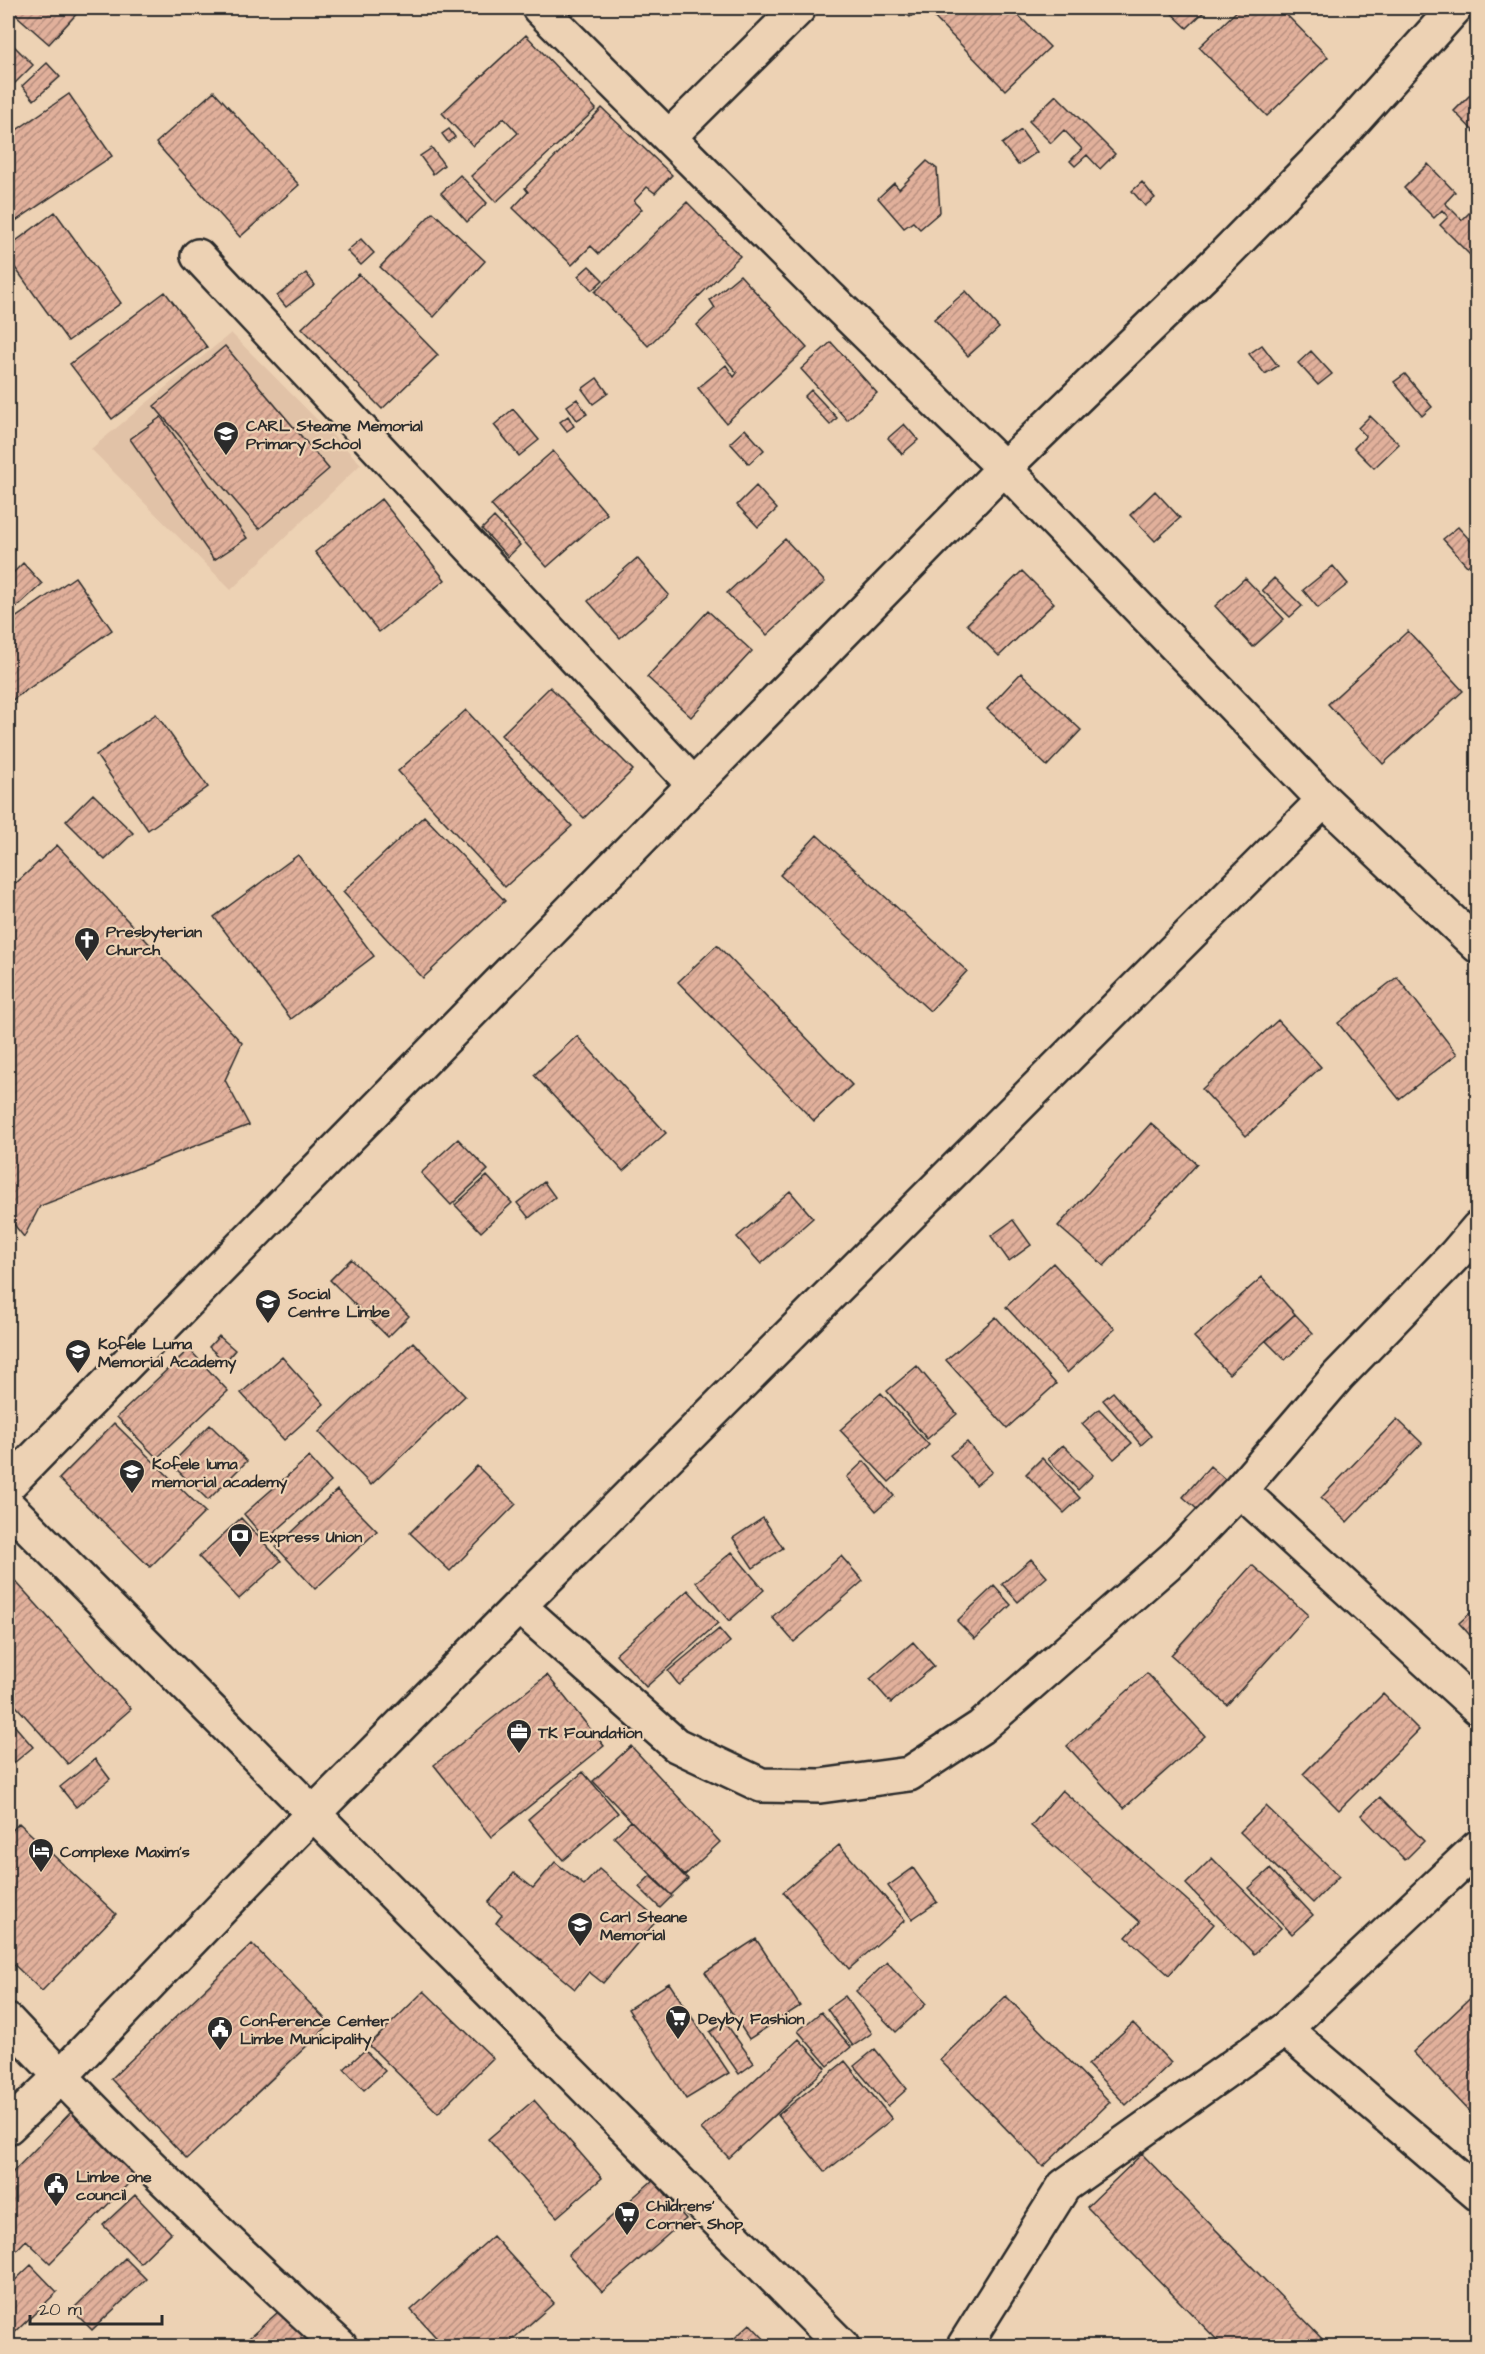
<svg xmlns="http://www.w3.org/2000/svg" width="1485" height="2354" font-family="'Architects Daughter',sans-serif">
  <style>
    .built { fill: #e1c2a7 }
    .building { fill: url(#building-hatch); stroke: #2b2b2b; stroke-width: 1.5 }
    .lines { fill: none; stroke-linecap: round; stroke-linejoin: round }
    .minor-casing { stroke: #2b2b2b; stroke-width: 38 }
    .tertiary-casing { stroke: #2b2b2b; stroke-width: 38 }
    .minor { stroke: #edd2b4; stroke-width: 33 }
    .tertiary { stroke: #edd2b4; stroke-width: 33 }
    .labels { text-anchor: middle; stroke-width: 4.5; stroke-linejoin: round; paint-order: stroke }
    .poi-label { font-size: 16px; font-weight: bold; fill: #2b2b2b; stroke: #edd2b4; text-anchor: start }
  </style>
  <defs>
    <pattern id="building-hatch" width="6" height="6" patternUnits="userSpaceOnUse" patternTransform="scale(1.5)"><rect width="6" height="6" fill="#e1b09b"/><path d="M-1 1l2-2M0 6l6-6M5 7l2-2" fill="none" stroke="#b78f7f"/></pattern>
  </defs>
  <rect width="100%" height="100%" fill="#edd2b4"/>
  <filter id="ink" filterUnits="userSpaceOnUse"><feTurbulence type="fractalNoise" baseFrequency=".0167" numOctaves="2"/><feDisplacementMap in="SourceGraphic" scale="12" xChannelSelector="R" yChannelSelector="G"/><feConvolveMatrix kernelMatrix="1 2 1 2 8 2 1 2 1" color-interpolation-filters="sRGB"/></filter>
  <g filter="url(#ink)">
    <path class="built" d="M231,333L361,464L231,590L91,449Z"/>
    <path class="building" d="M8,8H82L49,44Z
      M901,8H917L919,10L910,17Z
      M925,8H1011L1050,47L1005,90Z
      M1166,8H1208L1187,28Z
      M1240,8H1280L1328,57L1267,116L1199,47Z
      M526,35L596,109L496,202L471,176L518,133L504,118L473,146L442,113Z
      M8,40L33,65L8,90Z
      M47,63L60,77L34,100L22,86Z
      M214,91L299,185L240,237L156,143Z
      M69,94L112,156L8,226V136Z
      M1471,94L1478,100V136L1454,111Z
      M1056,95L1115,154L1100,169L1087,155L1075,166L1070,161L1082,149L1064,130L1051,143L1029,121Z
      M602,108L672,175L655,193L647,187L634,201L642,209L599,254L591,246L572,265L513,208L528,192L525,188Z
      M449,129L455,137L448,142L442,134Z
      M1021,130L1037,152L1018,165L1002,144Z
      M432,148L444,165L433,174L420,156Z
      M927,161L937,169L940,212L920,229L913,222L904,228L878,198L894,183L899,189Z
      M1428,164L1455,192L1445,203L1462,220L1473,209L1478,214V263L1440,225L1448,217L1442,210L1434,218L1404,188Z
      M460,175L487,203L467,222L441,193Z
      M1142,182L1155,198L1145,206L1132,191Z
      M687,202L740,256L648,346L595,292Z
      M55,212L121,303L68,341L8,258V247Z
      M433,212L485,261L434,317L380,267Z
      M361,239L374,253L361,265L347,251Z
      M589,266L603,280L592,290L578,276Z
      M306,273L315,285L286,307L277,296Z
      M359,274L438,355L382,409L302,328Z
      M740,275L807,348L726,423L698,388L726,365L734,377L737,373L697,325L715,308L710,300Z
      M966,291L999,328L968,356L934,319Z
      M165,292L207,347L112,419L70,364Z
      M831,342L877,393L847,420L801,369Z
      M1262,345L1278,366L1265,374L1249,354Z
      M225,346L329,469L259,529L154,406Z
      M1311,351L1332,374L1318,385L1298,363Z
      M1405,374L1432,407L1422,416L1394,382Z
      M597,378L608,393L593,404L582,389Z
      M811,390L837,418L830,425L804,397Z
      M577,399L587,414L577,420L567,406Z
      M513,409L539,440L519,456L494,425Z
      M568,416L574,426L567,431L560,422Z
      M1370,416L1399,444L1374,468L1354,448L1366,436L1358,428Z
      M161,417L247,538L214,560L130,439Z
      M904,424L918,440L902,454L888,438Z
      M745,429L764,450L749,464L730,443Z
      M553,451L607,514L547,567L491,505Z
      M756,486L777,509L758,527L737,505Z
      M1155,491L1180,518L1155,541L1130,515Z
      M381,499L445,580L379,632L315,552Z
      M494,517L520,545L508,557L482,529Z
      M1458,527L1478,549V558L1467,566L1443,539Z
      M785,539L825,582L767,635L727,593Z
      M637,558L669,595L620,638L588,601Z
      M23,563L42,584L9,614L8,578Z
      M1333,566L1348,584L1318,608L1303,590Z
      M1022,571L1054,603L999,656L967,624Z
      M75,577L112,630L8,703V623Z
      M1245,578L1284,619L1253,647L1215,606Z
      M1274,578L1302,606L1290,617L1262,590Z
      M708,611L752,651L691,717L647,677Z
      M1408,631L1463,691L1383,764L1328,704Z
      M1021,673L1081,730L1047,766L987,709Z
      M550,687L633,770L584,818L501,735Z
      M466,710L572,826L505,887L398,771Z
      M156,714L208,787L148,830L96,755Z
      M93,794L133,833L105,860L66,821Z
      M424,816L505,901L423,978L343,892Z
      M817,835L967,971L930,1011L780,875Z
      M57,845L242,1043L225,1080L249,1125L40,1206L24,1237L8,1217V871L16,883Z
      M298,855L374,956L291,1019L214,917Z
      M717,945L852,1085L814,1121L678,982Z
      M1397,977L1457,1054L1399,1099L1338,1023Z
      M1278,1020L1321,1067L1246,1136L1202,1089Z
      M577,1036L666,1133L623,1171L534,1075Z
      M1151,1123L1197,1164L1104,1266L1058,1226Z
      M458,1139L488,1170L451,1205L421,1173Z
      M487,1176L512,1203L481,1232L455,1205Z
      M544,1182L555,1197L529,1218L517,1203Z
      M790,1191L813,1218L761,1264L737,1237Z
      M1013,1220L1031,1245L1009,1261L991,1236Z
      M351,1259L409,1316L388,1337L330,1280Z
      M1053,1263L1115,1329L1067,1373L1006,1307Z
      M1262,1277L1295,1314L1229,1374L1194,1337Z
      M1295,1314L1313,1333L1285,1360L1266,1341Z
      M996,1317L1056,1384L1007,1428L946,1360Z
      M219,1336L235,1350L225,1362L209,1347Z
      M413,1342L465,1396L371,1485L319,1432Z
      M189,1349L228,1391L157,1458L117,1417Z
      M282,1357L324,1404L284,1440L241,1393Z
      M917,1366L957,1414L927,1439L887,1391Z
      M1113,1392L1151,1436L1141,1445L1103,1400Z
      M881,1393L929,1445L889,1482L840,1430Z
      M1099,1409L1132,1443L1114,1459L1082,1424Z
      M1397,1419L1422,1443L1347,1522L1321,1498Z
      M114,1423L205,1512L150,1567L59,1479Z
      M210,1425L247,1461L208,1500L171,1464Z
      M967,1442L992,1472L976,1485L950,1455Z
      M1063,1445L1093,1475L1078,1490L1048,1459Z
      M309,1457L331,1482L266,1540L244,1514Z
      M1042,1458L1080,1498L1064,1513L1026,1474Z
      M864,1461L894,1496L876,1511L847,1477Z
      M477,1466L516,1504L450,1571L410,1533Z
      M1210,1466L1226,1480L1198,1510L1183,1497Z
      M337,1490L377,1531L315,1589L276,1547Z
      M241,1518L281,1561L239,1599L199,1557Z
      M763,1518L783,1548L753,1568L733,1538Z
      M732,1552L764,1590L729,1621L696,1582Z
      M841,1556L863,1581L794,1642L772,1617Z
      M1031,1559L1047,1577L1018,1602L1002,1584Z
      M1252,1565L1308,1615L1227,1705L1171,1655Z
      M8,1573L131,1709L68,1764L8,1697Z
      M994,1586L1011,1605L975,1639L957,1621Z
      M688,1590L718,1623L646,1687L616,1654Z
      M1478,1606V1644L1459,1623Z
      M719,1629L730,1642L679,1685L668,1671Z
      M913,1642L934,1666L891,1703L870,1679Z
      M1147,1673L1205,1736L1124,1808L1067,1746Z
      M547,1675L604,1746L491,1837L434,1765Z
      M1383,1694L1419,1730L1339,1810L1303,1774Z
      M8,1718L33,1747L8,1768Z
      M631,1746L720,1842L684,1876L593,1781Z
      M95,1759L110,1779L76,1807L60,1787Z
      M583,1772L618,1813L563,1860L528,1819Z
      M1062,1790L1214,1924L1169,1975L1126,1937L1140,1922L1031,1826Z
      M1380,1797L1424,1841L1405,1860L1361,1815Z
      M1266,1806L1339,1876L1313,1903L1240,1832Z
      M631,1821L688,1879L671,1895L614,1837Z
      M19,1823L116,1914L42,1991L8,1959V1835Z
      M839,1845L905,1920L849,1969L783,1892Z
      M1212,1858L1281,1928L1254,1954L1186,1884Z
      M555,1862L584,1885L599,1869L658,1919L603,1983L589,1972L575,1989L496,1923L502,1915L488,1903L514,1873L533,1888Z
      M913,1868L937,1902L912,1919L888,1886Z
      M1270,1869L1313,1915L1292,1934L1249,1888Z
      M650,1876L672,1896L660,1908L639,1887Z
      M756,1939L800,2006L749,2039L705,1972Z
      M252,1944L330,2024L187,2159L111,2079Z
      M887,1962L926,2004L896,2032L856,1991Z
      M669,1983L729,2073L686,2099L628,2009Z
      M424,1991L493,2058L438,2113L369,2045Z
      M1478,1991V2113L1474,2116L1413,2052Z
      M845,1996L872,2033L853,2046L827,2009Z
      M1006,1996L1110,2102L1043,2167L940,2060Z
      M821,2012L851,2047L828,2066L798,2031Z
      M725,2022L754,2063L739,2074L710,2032Z
      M1133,2023L1171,2063L1126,2105L1088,2065Z
      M799,2039L826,2068L729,2158L701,2129Z
      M875,2049L907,2089L888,2106L854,2066Z
      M365,2050L385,2071L364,2090L344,2069Z
      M845,2061L892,2119L825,2172L778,2115Z
      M534,2100L602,2178L557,2217L488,2139Z
      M74,2109L139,2173L50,2263L26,2240L8,2259V2177Z
      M1142,2154L1329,2346H1223L1087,2207Z
      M653,2180L686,2219L602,2292L568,2255Z
      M135,2195L171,2233L140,2263L103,2225Z
      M493,2236L554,2303L505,2346H444L411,2310Z
      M125,2258L146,2279L92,2330L72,2310Z
      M31,2265L57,2292L10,2337L8,2334V2287Z
      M287,2304L326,2346H240Z
      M750,2324L771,2346H726Z"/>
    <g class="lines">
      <defs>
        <path id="minor" d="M539,8L826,294L1004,468L1324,800L1478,946
          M669,137L799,8
          M198,256L693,784
          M8,1485L1004,468L1218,261L1332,145L1455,8
          M1240,1490L1338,1376L1455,1255L1478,1228
          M519,1606L676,1745L761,1785L820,1786L909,1774L981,1727L1175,1557L1240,1490L1478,1708
          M8,2021C114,2134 226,2241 340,2346
          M1285,2029L1478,2194
          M8,2127L60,2077L291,1836L519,1606L1324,800
          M964,2346L1064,2186L1285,2029L1478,1847"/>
        <path id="tertiary" d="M8,1506L842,2346"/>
      </defs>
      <use href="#minor" class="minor-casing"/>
      <use href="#tertiary" class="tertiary-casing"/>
      <use href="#minor" class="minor"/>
      <use href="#tertiary" class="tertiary"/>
    </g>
  </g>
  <defs>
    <symbol id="school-pin" viewBox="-11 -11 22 30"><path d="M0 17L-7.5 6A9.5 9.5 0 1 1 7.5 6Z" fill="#2b2b2b" stroke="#edd2b4"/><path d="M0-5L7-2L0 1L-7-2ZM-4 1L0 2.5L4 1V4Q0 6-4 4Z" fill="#fff"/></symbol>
    <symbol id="church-pin" viewBox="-11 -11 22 30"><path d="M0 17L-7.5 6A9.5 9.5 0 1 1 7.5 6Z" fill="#2b2b2b" stroke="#edd2b4"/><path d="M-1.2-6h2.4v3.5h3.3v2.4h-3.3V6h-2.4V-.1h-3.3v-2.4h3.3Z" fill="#fff"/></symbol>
    <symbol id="bank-pin" viewBox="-11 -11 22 30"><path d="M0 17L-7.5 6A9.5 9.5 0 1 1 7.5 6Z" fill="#2b2b2b" stroke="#edd2b4"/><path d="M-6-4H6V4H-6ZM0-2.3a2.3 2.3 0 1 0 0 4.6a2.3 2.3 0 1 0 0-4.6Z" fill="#fff"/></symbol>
    <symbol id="office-pin" viewBox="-11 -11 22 30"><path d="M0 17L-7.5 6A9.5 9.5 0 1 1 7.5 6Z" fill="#2b2b2b" stroke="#edd2b4"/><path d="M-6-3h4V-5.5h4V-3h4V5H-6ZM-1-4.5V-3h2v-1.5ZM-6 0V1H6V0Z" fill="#fff"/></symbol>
    <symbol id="hotel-pin" viewBox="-11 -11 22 30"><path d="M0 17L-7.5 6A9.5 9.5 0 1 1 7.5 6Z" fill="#2b2b2b" stroke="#edd2b4"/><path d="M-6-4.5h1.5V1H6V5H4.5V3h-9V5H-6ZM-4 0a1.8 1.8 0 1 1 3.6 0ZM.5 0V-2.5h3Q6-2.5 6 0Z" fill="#fff"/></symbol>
    <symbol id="supermarket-pin" viewBox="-11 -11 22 30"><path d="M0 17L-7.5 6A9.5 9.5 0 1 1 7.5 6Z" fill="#2b2b2b" stroke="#edd2b4"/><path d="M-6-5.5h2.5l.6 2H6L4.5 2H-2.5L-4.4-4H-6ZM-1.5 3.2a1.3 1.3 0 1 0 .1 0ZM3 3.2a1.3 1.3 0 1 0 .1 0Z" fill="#fff"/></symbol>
    <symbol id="civic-pin" viewBox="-11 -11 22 30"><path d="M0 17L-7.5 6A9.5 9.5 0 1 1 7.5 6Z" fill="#2b2b2b" stroke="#edd2b4"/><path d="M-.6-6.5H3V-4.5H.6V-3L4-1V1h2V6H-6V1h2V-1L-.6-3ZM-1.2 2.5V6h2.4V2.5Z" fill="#fff"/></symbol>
  </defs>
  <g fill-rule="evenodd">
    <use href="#school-pin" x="211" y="419" width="30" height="40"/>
    <use href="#church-pin" x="72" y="925" width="30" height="40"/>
    <use href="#school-pin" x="253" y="1287" width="30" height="40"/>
    <use href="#school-pin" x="63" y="1337" width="30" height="40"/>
    <use href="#school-pin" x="117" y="1457" width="30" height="40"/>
    <use href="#bank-pin" x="225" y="1521" width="30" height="40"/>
    <use href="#office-pin" x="504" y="1717" width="30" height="40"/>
    <use href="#hotel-pin" x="26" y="1836" width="30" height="40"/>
    <use href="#school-pin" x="565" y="1910" width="30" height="40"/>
    <use href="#supermarket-pin" x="663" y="2003" width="30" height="40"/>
    <use href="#civic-pin" x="205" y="2014" width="30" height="40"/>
    <use href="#civic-pin" x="41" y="2170" width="30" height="40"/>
    <use href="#supermarket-pin" x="612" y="2199" width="30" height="40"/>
  </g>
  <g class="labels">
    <g class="poi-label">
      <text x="246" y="431">CARL Steame Memorial<tspan x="246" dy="18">Primary School</tspan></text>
      <text x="106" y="937">Presbyterian<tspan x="106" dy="18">Church</tspan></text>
      <text x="288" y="1299">Social<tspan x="288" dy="18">Centre Limbe</tspan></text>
      <text x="98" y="1349">Kofele Luma<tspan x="98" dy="18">Memorial Academy</tspan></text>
      <text x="152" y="1469">Kofele luma<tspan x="152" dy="18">memorial academy</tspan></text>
      <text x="260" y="1542">Express Union</text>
      <text x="538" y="1738">TK Foundation</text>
      <text x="60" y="1857">Complexe Maxim's</text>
      <text x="600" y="1922">Carl Steane<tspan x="600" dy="18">Memorial</tspan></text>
      <text x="698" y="2024">Deyby Fashion</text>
      <text x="240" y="2026">Conference Center<tspan x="240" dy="18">Limbe Municipality</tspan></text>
      <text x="76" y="2182">Limbe one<tspan x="76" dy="18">council</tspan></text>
      <text x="646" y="2211">Childrens'<tspan x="646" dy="18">Corner Shop</tspan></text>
    </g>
  </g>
  <rect width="1485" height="2354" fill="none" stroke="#edd2b4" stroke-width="30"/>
  <rect x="15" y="15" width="1455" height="2324" fill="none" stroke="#2b2b2b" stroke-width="2" filter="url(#ink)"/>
  <path d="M30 2315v9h132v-9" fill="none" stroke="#2b2b2b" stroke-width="3"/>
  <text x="39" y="2315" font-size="18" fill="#2b2b2b" stroke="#edd2b4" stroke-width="4.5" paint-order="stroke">20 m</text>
</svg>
